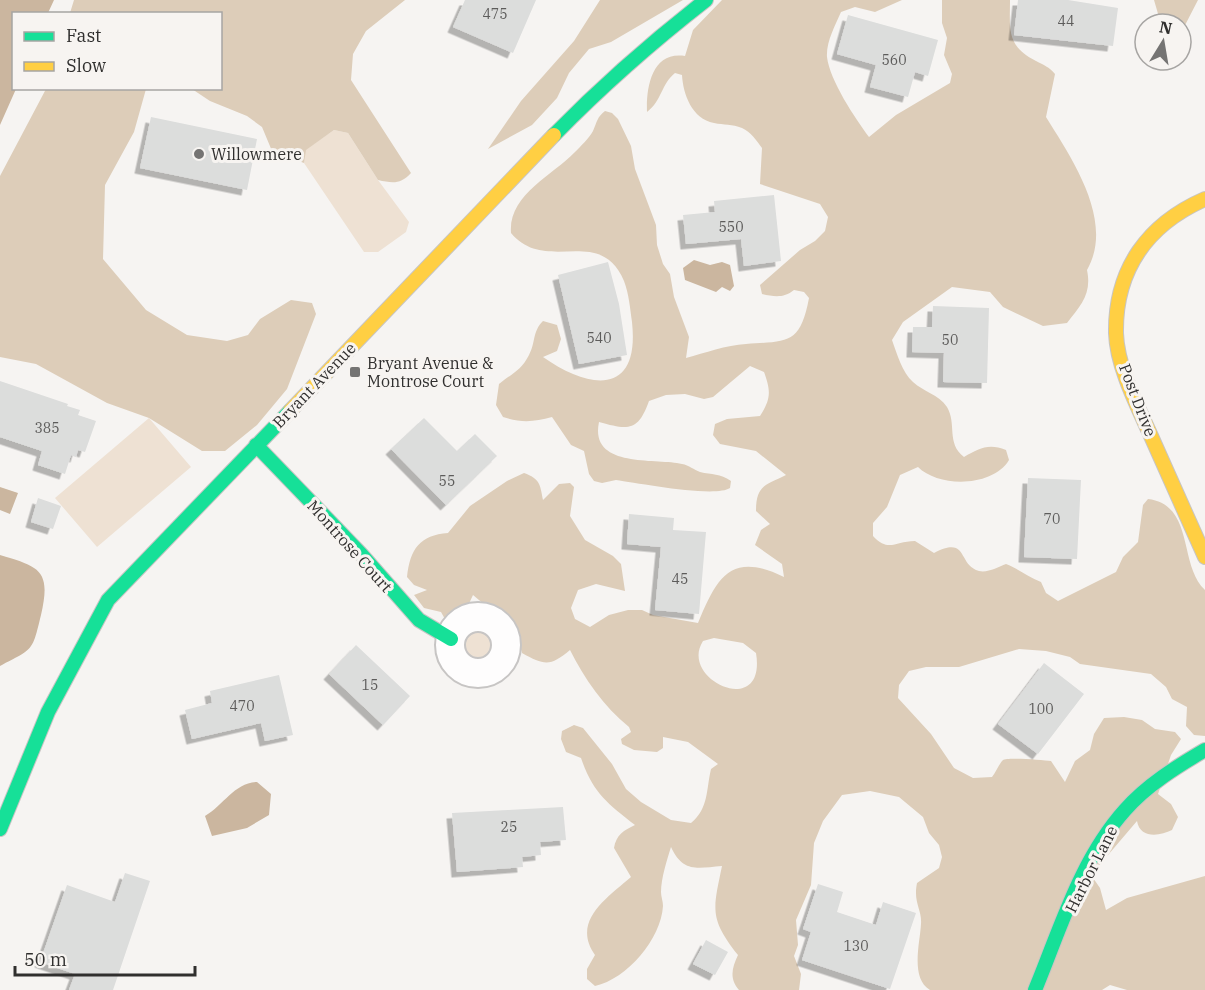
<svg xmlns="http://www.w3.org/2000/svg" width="1205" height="990" font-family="'IBM Plex Serif',serif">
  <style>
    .green { fill: #eee1d3 }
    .forest { fill: #ddcdb9; fill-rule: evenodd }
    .water { fill: #cbb69f }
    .building { fill: #dcdddc; filter: url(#shadow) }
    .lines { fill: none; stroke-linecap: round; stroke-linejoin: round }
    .street-casing { stroke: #c7c5c4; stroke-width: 32 }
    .fast-casing { stroke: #c7c5c4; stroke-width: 16 }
    .slow-casing { stroke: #c7c5c4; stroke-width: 16 }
    .street { stroke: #fefdfd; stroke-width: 28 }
    .fast { stroke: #16e098; stroke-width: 14 }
    .slow { stroke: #ffcf43; stroke-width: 14 }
    .poi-dot { fill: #757473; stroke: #f7f4f1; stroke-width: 2 }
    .labels { text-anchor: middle; stroke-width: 6; stroke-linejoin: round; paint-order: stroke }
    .number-label { font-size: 14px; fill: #5d5c5b }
    .poi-label { font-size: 16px; fill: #302f2e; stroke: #f7f4f1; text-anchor: start }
    .street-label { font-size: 16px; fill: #302f2e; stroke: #f7f4f1 }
  </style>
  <defs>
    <filter id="shadow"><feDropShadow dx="-5.5" dy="5.5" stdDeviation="0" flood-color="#0004"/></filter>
  </defs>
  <rect width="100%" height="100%" fill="#f6f4f2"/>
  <path class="green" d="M334,130L348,133L378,180L409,222L406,232L378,252H364L304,163L305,150Z
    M149,418L191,467L97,547L55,498Z
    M456 645a23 23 0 1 1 46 0a23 23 0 1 1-46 0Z"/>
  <path class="forest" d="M74,0H405L366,31L353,54L351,80L411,173C400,185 392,183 378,180L348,133L334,130L306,150L304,163L272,151L262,127L247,116L210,101L192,89L220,88V14L70,13Z
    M600,0H683L611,42L589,49L569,73L557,98L532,125L488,149L521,101L574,41Z
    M722,0H902L875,12L855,7L841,12C835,26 826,42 827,57C830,81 855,118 869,137L896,115L950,83L952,74L944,55L947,38L942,23V0H1010C1010,29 1006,46 1036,61C1044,65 1049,67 1055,74L1046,117C1072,159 1115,221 1087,270C1092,294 1081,305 1067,323L1043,326L1003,307L990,292L952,287L903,322L892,340C897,354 902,372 913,382C924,392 938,394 947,407C957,424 946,443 964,457C979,448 989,443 1006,450L1009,460C993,487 939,488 918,467L900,475L887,507L873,523V536C889,553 895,541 915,541L934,553C969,535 957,565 979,571C988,573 998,567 1006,564C1019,569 1028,577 1041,582L1046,593L1058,601L1116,572L1123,557L1138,542L1143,505L1148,499C1195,505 1178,565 1205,590V736L1194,735L1186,726L1187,707L1172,699L1166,687L1151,674L1080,664L1070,657L1046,651L1019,649L959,667H926L909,671L899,685L898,698L931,734L954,768L973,778L992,777C996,772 999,764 1003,760C1007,757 1043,760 1051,761L1065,782L1075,761L1090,750L1094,734L1104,718L1124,717L1142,720L1155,729L1175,732L1181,739L1171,755L1158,794L1171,804L1178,817L1172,830C1160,836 1140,839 1137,821L1091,875L1100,888L1106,910L1127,898L1205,876V990H1127L1110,985L1102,990H930C910,978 920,943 921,924C922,909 913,903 917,883L939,868L942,857L939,845L929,833L923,817L899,797L870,791L842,795L823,821L814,843L811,885L796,920L798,945L794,956L801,974L799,990H739C729,978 732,968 738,955C709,918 713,910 722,866C697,868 683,873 671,847C667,860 661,878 661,892C661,897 663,901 663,906C661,939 627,979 595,986L587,979V969L595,955C571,921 607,898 631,877L614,848C616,835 624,830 635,825C607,803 593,793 581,758L566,752L561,739L562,731L574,725L583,728L612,764L626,789L641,802L671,820L691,823C709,808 706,790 711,769L718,764L688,742L663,737V748L657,752L634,750L622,744L621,739L631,732L629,727C604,707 584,678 570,650C551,666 545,666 522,653L516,631L473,595L466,610L446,621L441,612L424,608L414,595L427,590L414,585L407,577C410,549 420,535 448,533L470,506L507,481L524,473C540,479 540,484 543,500L559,484L570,483L574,487L570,516L585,540L613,556L621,564L625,591L596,584L578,590L571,608L575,619L590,627L609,615L628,610H642L653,615L698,623C717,577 731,551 784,577L782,564L755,545L761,530L770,524L756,511C756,485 766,485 786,475L756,451L720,444L713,435L715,424L727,419L760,416C771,399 771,391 764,372L750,366L713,397L704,399L685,394L666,395L649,401C638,432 628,430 599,422C589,469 656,458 682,464C689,465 694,470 700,472C712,475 720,473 731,481L730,488C715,498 638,483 616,480L602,483L594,481L589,474L584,451L571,445L552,417C534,422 521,423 503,417L496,405L499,384C511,374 521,371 529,355C536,342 532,332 543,321L557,325L561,339L557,351L543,357C590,390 640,396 632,322C630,308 629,294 624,281C600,224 546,275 511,233C508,195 552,176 575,152C581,146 589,138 593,131C597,122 597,117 605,111L612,113L618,119L631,146L635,169L656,225L657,245L663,264L670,274L674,297L689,337L686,358C705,353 726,345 746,344C788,341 800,345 809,298L804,292L794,290C784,298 775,297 762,294L760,285L800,250L815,241L825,231L828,217L820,204L760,184L762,148C756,140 751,132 742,128C732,124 724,125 714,123C692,119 683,94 682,75L675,73C661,84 662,101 647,112C646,87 652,51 685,56L693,30ZM714,638L743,643L756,653C767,720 678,680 703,641Z
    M1154,0H1198L1181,33V24H1161Z
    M46,89H146L134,132L105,185L103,259L146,310L187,335L227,341L248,335L260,319L291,300L312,303L316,314L287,389L257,425L225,451H202L149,418L107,403L36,364L0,357V176Z"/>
  <path class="water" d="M0,0H54L48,13L14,14L16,89L0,125Z
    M694,260L710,265L722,262L730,265L734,286L730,291L722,287L716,292L685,280L683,268Z
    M0,487L18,493L10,514L0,510Z
    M0,555C41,567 51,571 41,615C32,652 34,648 0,666Z
    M257,782L271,794L269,815L247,828L212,836L205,816C224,805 234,783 257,782Z"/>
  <path class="building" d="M465,0H536L513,53L453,27Z
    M1018,0H1068L1118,8L1113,46L1014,35Z
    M848,15L938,40L928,76L915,72L908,97L870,87L876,65L837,54Z
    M151,117L257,139L247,190L140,168Z
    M774,195L781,261L744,266L741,239L686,244L683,215L715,212L714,201Z
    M608,262L619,304L627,355L579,364L558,275Z
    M933,306L989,308L987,383L943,382L944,353L912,352L913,327H932Z
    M0,381L68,404L67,406L80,410L78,415L96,421L85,452L78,450L76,457L71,455L65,474L38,465L42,451L0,437Z
    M424,418L457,451L475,434L497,456L446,505L391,449Z
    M1028,478L1081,480L1077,559L1024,557Z
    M38,498L61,506L53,529L31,522Z
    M629,514L674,518L673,530L706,532L699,614L655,610L661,547L627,544Z
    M356,645L410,696L383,725L329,674Z
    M1044,663L1084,694L1038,754L998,724Z
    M279,675L293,735L265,741L261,723L192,739L185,710L212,703L210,691Z
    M563,807L566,840L540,842L541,855L522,857L523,867L457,872L452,813Z
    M125,873L150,881L113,990H69L75,974L40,962L67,885L115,902Z
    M818,884L843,892L837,912L876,925L883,902L916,913L890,989L802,960L811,932L803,929Z
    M706,940L728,952L715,975L693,964Z"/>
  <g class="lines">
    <defs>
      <path id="street" d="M450 645a28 28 0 1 1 56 0a28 28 0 1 1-56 0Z"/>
      <path id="fast" d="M554,135C602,86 652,42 706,0
        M256,445L361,554L419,620L451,639
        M0,829L48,712L108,600L290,411
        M1035,990C1060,930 1080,860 1125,810C1147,785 1176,767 1205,750"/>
      <path id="slow" d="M1205,199C1148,224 1115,269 1116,333C1117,367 1138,407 1151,436C1169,477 1187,517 1205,557
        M290,411L554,135"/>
    </defs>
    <use href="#street" class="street-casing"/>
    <use href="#fast" class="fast-casing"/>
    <use href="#slow" class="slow-casing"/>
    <use href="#street" class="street"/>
    <use href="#fast" class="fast"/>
    <use href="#slow" class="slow"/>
  </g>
  <g class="poi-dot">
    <circle cx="199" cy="154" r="6"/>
    <rect x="349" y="366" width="12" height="12" rx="3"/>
  </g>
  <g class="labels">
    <g class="number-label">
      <text x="495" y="19">475</text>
      <text x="1066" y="26">44</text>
      <text x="894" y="65">560</text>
      <text x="731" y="232">550</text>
      <text x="599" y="343">540</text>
      <text x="950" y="345">50</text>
      <text x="47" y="433">385</text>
      <text x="447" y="486">55</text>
      <text x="1052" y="524">70</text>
      <text x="680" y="584">45</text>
      <text x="370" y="690">15</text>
      <text x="242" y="711">470</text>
      <text x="1041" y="714">100</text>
      <text x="509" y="832">25</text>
      <text x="856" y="951">130</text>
    </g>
    <g class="poi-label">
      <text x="211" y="160">Willowmere</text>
      <text x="367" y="369">Bryant Avenue &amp;<tspan x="367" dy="18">Montrose Court</tspan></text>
    </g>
    <g class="street-label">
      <text transform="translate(314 385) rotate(-46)" y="6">Bryant Avenue</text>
      <text transform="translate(1138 400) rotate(69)" y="6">Post Drive</text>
      <text transform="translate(350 546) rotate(48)" y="6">Montrose Court</text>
      <text transform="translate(1091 869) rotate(-63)" y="6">Harbor Lane</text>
    </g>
  </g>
  <rect x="12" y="12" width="210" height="78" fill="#f7f4f1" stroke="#a7a5a3" stroke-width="1.5"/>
  <rect x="24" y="32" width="30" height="9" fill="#16e098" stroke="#a7a5a3" stroke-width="1.5"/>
  <text x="66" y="42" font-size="18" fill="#302f2e">Fast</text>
  <rect x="24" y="62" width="30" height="9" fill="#ffcf43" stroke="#a7a5a3" stroke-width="1.5"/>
  <text x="66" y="72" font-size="18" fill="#302f2e">Slow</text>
  <g transform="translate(1163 42) rotate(11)"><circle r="28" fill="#f7f4f1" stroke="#a7a5a3" stroke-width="1.5"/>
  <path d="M0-4.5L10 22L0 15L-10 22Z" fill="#757473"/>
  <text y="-9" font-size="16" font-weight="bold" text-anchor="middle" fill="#302f2e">N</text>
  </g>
  <path d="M15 966v9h180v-9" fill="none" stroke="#302f2e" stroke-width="3"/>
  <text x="24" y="966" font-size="18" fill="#302f2e" stroke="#f7f4f1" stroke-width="4.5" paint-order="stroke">50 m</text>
</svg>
